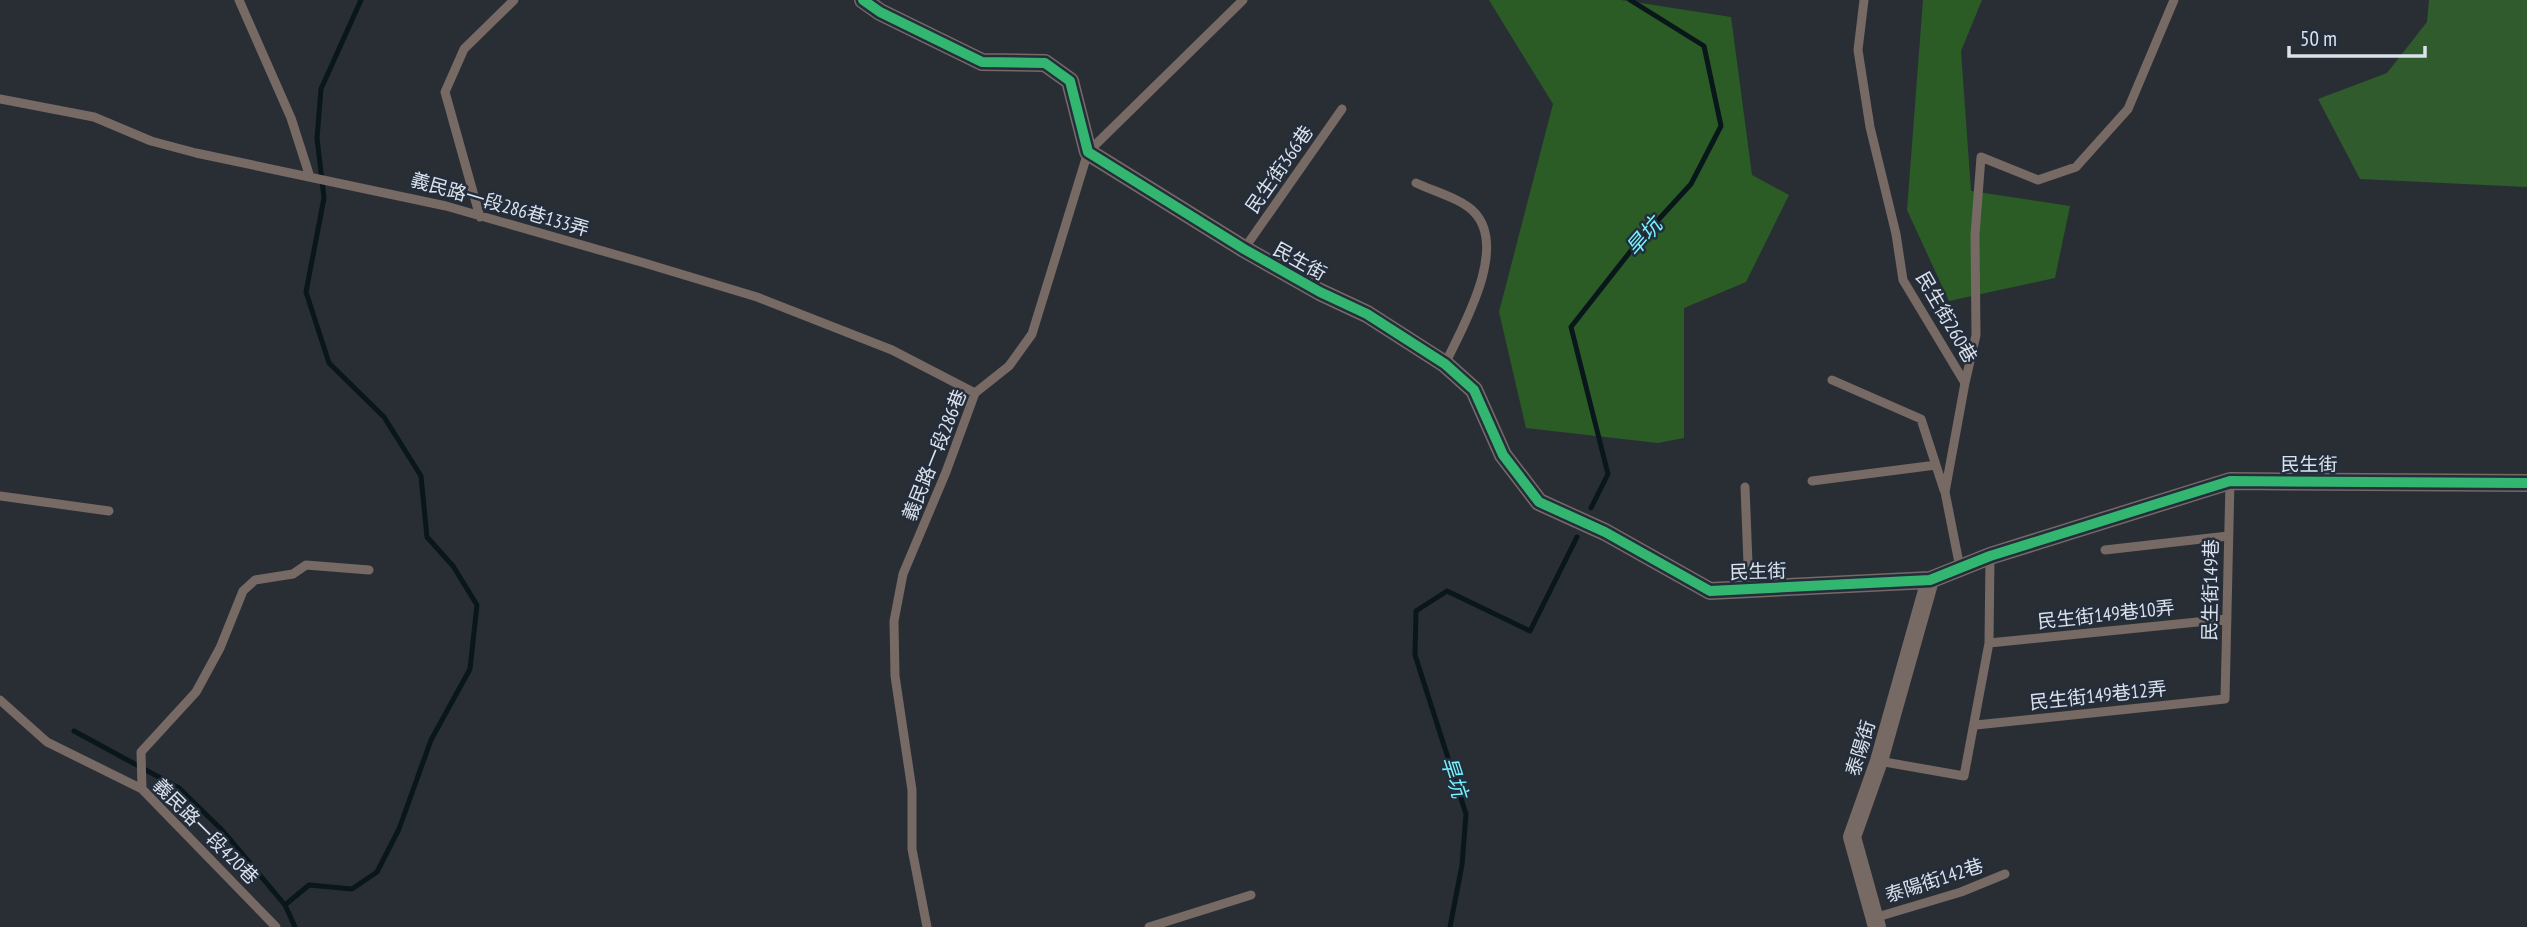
<svg xmlns="http://www.w3.org/2000/svg" width="2527" height="927" font-family="'PT Sans Narrow','Noto Sans TC',sans-serif">
  <style>
    .green { fill: #305b2c }
    .forest { fill: #2b5c26 }
    .lines { fill: none; stroke-linecap: round; stroke-linejoin: round }
    .stream { stroke: #09171a; stroke-width: 5 }
    .service { stroke: #776963; stroke-width: 9 }
    .minor { stroke: #776963; stroke-width: 18 }
    .cycleway-casing { stroke: #232d3b; stroke-width: 15 }
    .cycleway { stroke: #33b770; stroke-width: 10 }
    .labels { text-anchor: middle; stroke-width: 5; stroke-linejoin: round; paint-order: stroke }
    .street-label { font-size: 19px; fill: #dbe2eb; stroke: #232d3b }
    .water-label { font-size: 21px; font-style: italic; fill: #75f3fe; stroke: #232d3b }
  </style>
  <rect width="100%" height="100%" fill="#292e35"/>
  <path class="green" d="M2429,0H2527V187L2360,179L2318,99L2387,73L2427,22Z"/>
  <path class="forest" d="M1489,0H1621L1731,17L1752,175L1789,195L1746,282L1684,308V438L1658,443L1526,428L1499,312L1553,104Z
    M1923,0H1982L1961,51L1971,191L2070,206L2055,278L1949,301L1907,210Z"/>
  <g class="lines">
    <path class="stream" d="M1591,508L1608,474L1571,327L1637,243L1691,184L1721,126L1704,46L1630,0
      M74,731L179,788L223,831L285,905
      M295,927L285,905L309,885L352,889L377,872L399,829L431,740L470,669L477,605L453,566L427,537L421,476L384,417L329,363L306,292L324,198L317,138L321,89L361,0
      M1450,927L1462,865L1466,814L1415,655L1416,611L1447,591L1530,631L1577,537"/>
    <path class="service" d="M239,0L291,118L309,174
      M1864,0L1858,50L1870,127L1896,234L1903,280L1965,383L1945,492L1960,568
      M0,99L94,117L151,141L196,153L446,206L641,262L757,297L892,350L975,393
      M1416,183C1433,191 1462,199 1474,212C1509,248 1462,328 1445,364
      M480,217L445,92L464,49L514,0
      M1244,249L1342,109
      M1832,380L1921,419L1944,490
      M1965,383L1976,335L1975,235L1981,157L2038,180L2076,167L2128,109L2174,0
      M1812,481L1936,465
      M1745,487L1749,589
      M0,496L109,511
      M2105,550L2228,536
      M1989,643L2227,619
      M0,700L47,742L142,789L276,927
      M1976,725L2225,699L2230,481
      M1879,761L1964,776L1989,643L1990,556
      M142,789L141,752L196,692L220,648L243,591L255,580L293,574L306,565L369,570
      M1874,918L1961,892L2005,874
      M927,927L912,849V790L895,676L894,621L903,574L946,472L975,393L1009,366L1032,334L1088,152L1243,0
      M1149,927L1251,895"/>
    <path class="minor" d="M863,0L880,12L982,62L1045,63L1070,81L1088,152L1244,249L1320,292L1367,314L1445,364L1474,390L1503,455L1539,502L1605,532L1710,591L1930,580L1990,556L2230,481L2527,483
      M1877,927L1852,837L1879,761L1930,580"/>
    <defs>
      <path id="cycleway" d="M863,0L880,12L982,62L1045,63L1070,81L1088,152L1244,249L1320,292L1367,314L1445,364L1474,390L1503,455L1539,502L1605,532L1710,591L1930,580L1990,556L2230,481L2527,483"/>
    </defs>
    <use href="#cycleway" class="cycleway-casing"/>
    <use href="#cycleway" class="cycleway"/>
  </g>
  <g class="labels">
    <g class="street-label">
      <text transform="translate(1279 169) rotate(-55)" y="7">民生街366巷</text>
      <text transform="translate(500 204) rotate(16)" y="7">義民路一段286巷133弄</text>
      <text transform="translate(1300 261) rotate(29)" y="7">民生街</text>
      <text transform="translate(1947 317) rotate(60)" y="7">民生街260巷</text>
      <text transform="translate(934 455) rotate(-68)" y="7">義民路一段286巷</text>
      <text x="2309" y="471">民生街</text>
      <text transform="translate(1758 571) rotate(-2)" y="7">民生街</text>
      <text transform="translate(2210 590) rotate(-89)" y="7">民生街149巷</text>
      <text transform="translate(2106 614) rotate(-6)" y="7">民生街149巷10弄</text>
      <text transform="translate(2098 695) rotate(-6)" y="7">民生街149巷12弄</text>
      <text transform="translate(1860 748) rotate(-73)" y="7">泰陽街</text>
      <text transform="translate(206 831) rotate(45)" y="7">義民路一段420巷</text>
      <text transform="translate(1934 880) rotate(-18)" y="7">泰陽街142巷</text>
    </g>
    <g class="water-label">
      <text transform="translate(1644 237) rotate(-49)" y="7">旱坑</text>
      <text transform="translate(1454 777) rotate(72)" y="7">旱坑</text>
    </g>
  </g>
  <path d="M2289 46v10h136v-10" fill="none" stroke="#dbe2eb" stroke-width="3.5"/>
  <text x="2300" y="46" font-size="21" fill="#dbe2eb" stroke="#232d3b" stroke-width="5" paint-order="stroke">50 m</text>
</svg>
